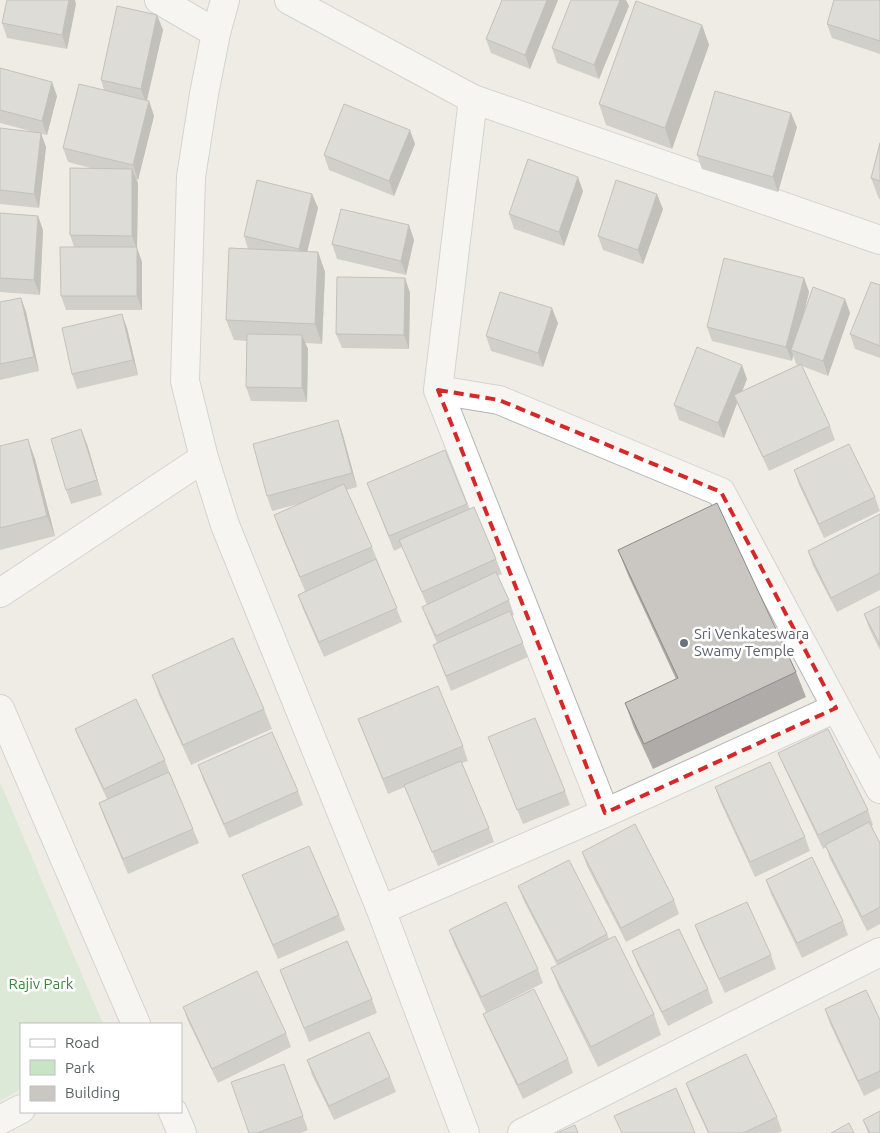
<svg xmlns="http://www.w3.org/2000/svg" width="880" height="1133" font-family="Ubuntu,sans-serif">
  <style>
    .green { fill: #c7e4c5 }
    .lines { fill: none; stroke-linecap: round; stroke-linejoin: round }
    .minor-casing { stroke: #b1b4b7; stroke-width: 30 }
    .minor { stroke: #fff; stroke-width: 28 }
    .wall { fill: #aeaba8 }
    .shaded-wall { fill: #8d8b88 }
    .building { fill: #cac7c3; stroke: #8d8b88 }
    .marked { fill: none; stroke: #d62828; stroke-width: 4; stroke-dasharray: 10 6; stroke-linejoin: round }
    .worship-dot { fill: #6b7280; stroke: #fff; stroke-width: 2 }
    .labels { text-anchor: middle; stroke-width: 5; stroke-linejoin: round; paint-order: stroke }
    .worship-label { font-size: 15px; fill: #5b616d; stroke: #fff; text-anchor: start }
    .park-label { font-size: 15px; fill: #3f853d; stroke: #fff }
  </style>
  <rect width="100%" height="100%" fill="#efece6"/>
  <path class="green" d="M0,782L103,1024H21V1089L0,1101Z"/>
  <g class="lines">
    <defs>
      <path id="minor" d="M159,0L216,33
        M225,0L216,33L204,94L191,177L185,381L204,458L225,525L381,910L465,1133
        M289,0L473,99L880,240
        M473,99L438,390L605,813
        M438,390L499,400L721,492L880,789
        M0,593L204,458
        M0,709L136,1024
        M381,910L605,813L836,708
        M173,1112L182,1133
        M0,1120L21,1109
        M522,1133L880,952"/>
    </defs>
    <use href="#minor" class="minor-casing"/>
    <use href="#minor" class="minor"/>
  </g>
  <path class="wall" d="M502,0H558L530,69L491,53L486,39Z
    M880,0V54L832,38L827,24Z
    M76,4L67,49L7,38L2,23Z
    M629,6L599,79L557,63L552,48Z
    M157,15L163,30L147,101H149L154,116L138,180L136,179L138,183L137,248L142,262V310H66L61,296L74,247L70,235L94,169L68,162L63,148L104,90L101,80Z
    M702,25L709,45L672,149L606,125L599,104Z
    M0,68L57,96L47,135L41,134L46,147L39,208L0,204V128L34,132L0,123Z
    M797,127L778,192L702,169L697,155Z
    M880,143V199H879L871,178Z
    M415,144L394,196L329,170L324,155Z
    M583,191L564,246L514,229L509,214Z
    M312,194L318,208L307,252H318L325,272L322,344L305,343L308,349L307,402L251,401L246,387L247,341L234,340L226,320L248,249L244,236Z
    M663,209L643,264L603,250L598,236Z
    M0,213L38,216L43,230L40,295L0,292Z
    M409,225L414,240L406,275L337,259L332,244Z
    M405,278L410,293L409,349L342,348L336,334Z
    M804,278L809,292L803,317L845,299L850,313L828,376L802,366L830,426L835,440L769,471L737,403L724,438L679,420L674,405L747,379L742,391L798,365L796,364L793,355L792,361L712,341L707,327Z
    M880,285V358L855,349L850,334Z
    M21,298L26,312L39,371L0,380V302Z
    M558,323L543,367L491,351L486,336Z
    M127,328L138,375L77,389L72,374Z
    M338,420L343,435L357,487L347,490L372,547L402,622L324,657L303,609L298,595L305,591L279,529L274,515L302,503L272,511L267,496Z
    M87,444L102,495L71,504L66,490Z
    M0,446L35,459L55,536L0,550Z
    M445,450L469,509L496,559L502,574L497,576L509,600L514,615L512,616L528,657L451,691L433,645L437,643L428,622L422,607L427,605L402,547L394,551L367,483Z
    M794,470L875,497L880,511L824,538L799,485Z
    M880,514V590L837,612L813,566L808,551Z
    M618,550L796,672L806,697L653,769L634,728L625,703L676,679L628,575Z
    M880,606V650L869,628L864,614Z
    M152,675L264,709L272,729L191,765L159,695Z
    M358,719L463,746L468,761L462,763L489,828L494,842L438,866L405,787L388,794Z
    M75,729L165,760L170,774L193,829L199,843L128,874L104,817L99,803L107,799L81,743Z
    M488,737L565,791L570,805L523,824Z
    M778,753L868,810L873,825L871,826L880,843V924L867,931L830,859L826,847L823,849L784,767Z
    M198,765L298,791L303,805L229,838L203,779Z
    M715,787L805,837L810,851L755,877L720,801Z
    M582,852L674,900L679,914L626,942L587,866Z
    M242,875L339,915L345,930L278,959Z
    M766,880L843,921L848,935L802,958L771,894Z
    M518,886L607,934L609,939L654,1014L661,1035L598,1067L559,988L551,968L557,965L524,901Z
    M695,925L771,955L776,969L725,993L700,939Z
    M449,930L538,969L543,983L486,1012L454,944Z
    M632,951L708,989L713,1003L668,1026L638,966Z
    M280,970L372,999L377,1013L309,1042Z
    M183,1007L286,1033L291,1047L218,1083L188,1021Z
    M825,1009L880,1020V1088L864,1096L830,1024Z
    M483,1014L568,1059L573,1073L523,1099L489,1028Z
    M307,1060L390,1077L396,1092L334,1120L312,1075Z
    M284,1064L308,1130L301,1133H249Z
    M686,1083L777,1117L782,1131L778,1133H708L691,1097Z
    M863,1120L880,1133H868Z"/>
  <path class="shaded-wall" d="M69,0H75L76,4L67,49L62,35Z
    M547,0H558L530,69L525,55Z
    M620,0H626L629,6L599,79L594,65Z
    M157,15L163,30L146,103L141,89Z
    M702,25L709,45L672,149L665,128Z
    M52,82L57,96L47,135L42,121Z
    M149,101L154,116L138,180L133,165Z
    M791,113L797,127L778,192L773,177Z
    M410,130L415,144L394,196L389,181Z
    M41,133L46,147L39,208L34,194Z
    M132,169L138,183L137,248L142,262V310L137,296V250L132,236Z
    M578,177L583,191L564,246L559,232Z
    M312,194L318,208L304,264L299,249Z
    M657,194L663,209L643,264L638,250Z
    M38,216L43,230L40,295L34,280Z
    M409,225L414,240L406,275L401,261Z
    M318,252L325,272L322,344L315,324Z
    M405,278L410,293L409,349L404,335Z
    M804,278L809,292L794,351L791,350L793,355L792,361L786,347Z
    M21,298L26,312L39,371L34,357Z
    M845,299L850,313L828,376L823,361Z
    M552,308L558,323L543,367L538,353Z
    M122,314L127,328L138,375L133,360Z
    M302,335L308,349L307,402L302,388Z
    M742,365L747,379L738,402L734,395L737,403L724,438L718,423Z
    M338,420L343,435L357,487L352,473Z
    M81,429L87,444L102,495L97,480Z
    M28,439L35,459L55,536L47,516Z"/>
  <path class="building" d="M7,0H69L62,35L2,23Z
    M502,0H547L525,55L486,39Z
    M571,0H620L594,65L552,48Z
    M834,0H880V41L827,24Z
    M636,1L702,25L665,128L599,104Z
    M117,6L157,15L141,89L101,80Z
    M0,68L52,82L42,121L0,110Z
    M79,84L149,101L133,165L63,148Z
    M715,91L791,113L773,177L697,155Z
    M344,104L410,130L389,181L324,155Z
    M0,128L41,133L34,194L0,190Z
    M880,143V181L871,178Z
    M528,159L578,177L559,232L509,214Z
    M70,168L132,169V236L70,235Z
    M257,180L312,194L299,249L244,236Z
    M616,180L657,194L638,250L598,236Z
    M341,209L409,225L401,261L332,244Z
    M0,213L38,216L34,280L0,278Z
    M60,247H137V296H61Z
    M229,248L318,252L315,324L226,320Z
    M724,258L804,278L786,347L707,327Z
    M337,277L405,278L404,335L336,334Z
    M871,282L880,285V346L850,334Z
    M813,287L845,299L823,361L791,350Z
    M500,292L552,308L538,353L486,336Z
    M21,298L34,357L0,364V302Z
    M122,314L133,360L72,374L62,328Z
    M247,334L302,335V388L246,387Z
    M697,347L742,365L718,423L674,405Z
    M801,364L830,426L763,457L734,395Z
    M338,420L352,473L267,496L253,444Z
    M81,429L97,480L66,490L51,439Z
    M28,439L47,516L0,528V446Z
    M849,444L875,497L819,524L794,470Z
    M445,450L467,504L389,536L367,483Z
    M344,484L372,547L300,577L274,515Z
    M717,503L796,672L644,744L625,703L678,678L618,550Z
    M474,507L496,559L422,592L399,540Z
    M880,514V573L831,598L808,551Z
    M376,559L397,608L319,642L298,595Z
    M496,572L509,600L436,636L422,607Z
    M880,606V645L864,614Z
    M510,611L523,643L446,676L433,645Z
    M233,638L264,709L183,745L152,675Z
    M438,686L463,746L383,779L358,719Z
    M136,699L165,760L104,789L75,729Z
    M535,718L565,791L517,810L488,737Z
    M828,729L868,810L818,835L778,753Z
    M272,732L298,791L224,824L198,765Z
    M461,761L489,828L432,852L404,785Z
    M770,762L805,837L750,862L715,787Z
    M169,772L193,829L123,859L99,803Z
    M869,822L880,843V907L862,917L825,845Z
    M635,824L674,900L621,928L582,852Z
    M309,846L339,915L273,945L242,875Z
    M812,857L843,921L797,943L766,880Z
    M569,860L607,934L557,961L518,886Z
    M506,902L538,969L481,997L449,930Z
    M747,902L771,955L719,979L695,925Z
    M679,929L708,989L662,1012L632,951Z
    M615,936L654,1014L591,1047L551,968Z
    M347,941L372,999L304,1028L280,970Z
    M257,971L286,1033L212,1069L183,1007Z
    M534,989L568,1059L518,1085L483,1014Z
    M866,990L880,1020V1071L858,1081L825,1009Z
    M369,1032L390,1077L329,1106L307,1060Z
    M746,1054L777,1117L743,1133H709L686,1083Z
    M284,1064L303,1116L257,1133H249L231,1082Z
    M676,1088L695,1133H622L614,1116Z
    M880,1111V1133H870L863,1120Z
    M849,1123L854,1133H831Z
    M575,1125L578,1133H557Z"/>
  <path d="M0 0H880V1133H0ZM438,390L499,400L721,492L836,708L605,813Z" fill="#efece6" fill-opacity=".55" fill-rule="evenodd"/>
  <path class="marked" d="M438,390L499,400L721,492L836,708L605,813Z"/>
  <circle class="worship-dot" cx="684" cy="643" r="5"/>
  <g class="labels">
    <g class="worship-label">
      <text x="694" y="639">Sri Venkateswara<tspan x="694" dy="17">Swamy Temple</tspan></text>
    </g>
    <g class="park-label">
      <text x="41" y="989">Rajiv Park</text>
    </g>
  </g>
  <rect x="20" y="1023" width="162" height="90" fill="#ffffff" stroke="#bfc0c1"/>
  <rect x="30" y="1039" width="25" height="8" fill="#ffffff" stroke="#bfc0c1"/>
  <text x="65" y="1048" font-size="15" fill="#5e6265">Road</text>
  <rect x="30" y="1060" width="25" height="15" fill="#c7e4c5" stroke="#bfc0c1"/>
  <text x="65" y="1073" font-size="15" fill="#5e6265">Park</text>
  <rect x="30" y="1086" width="25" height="15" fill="#cac7c3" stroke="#bfc0c1"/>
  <text x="65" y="1098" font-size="15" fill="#5e6265">Building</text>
</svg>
